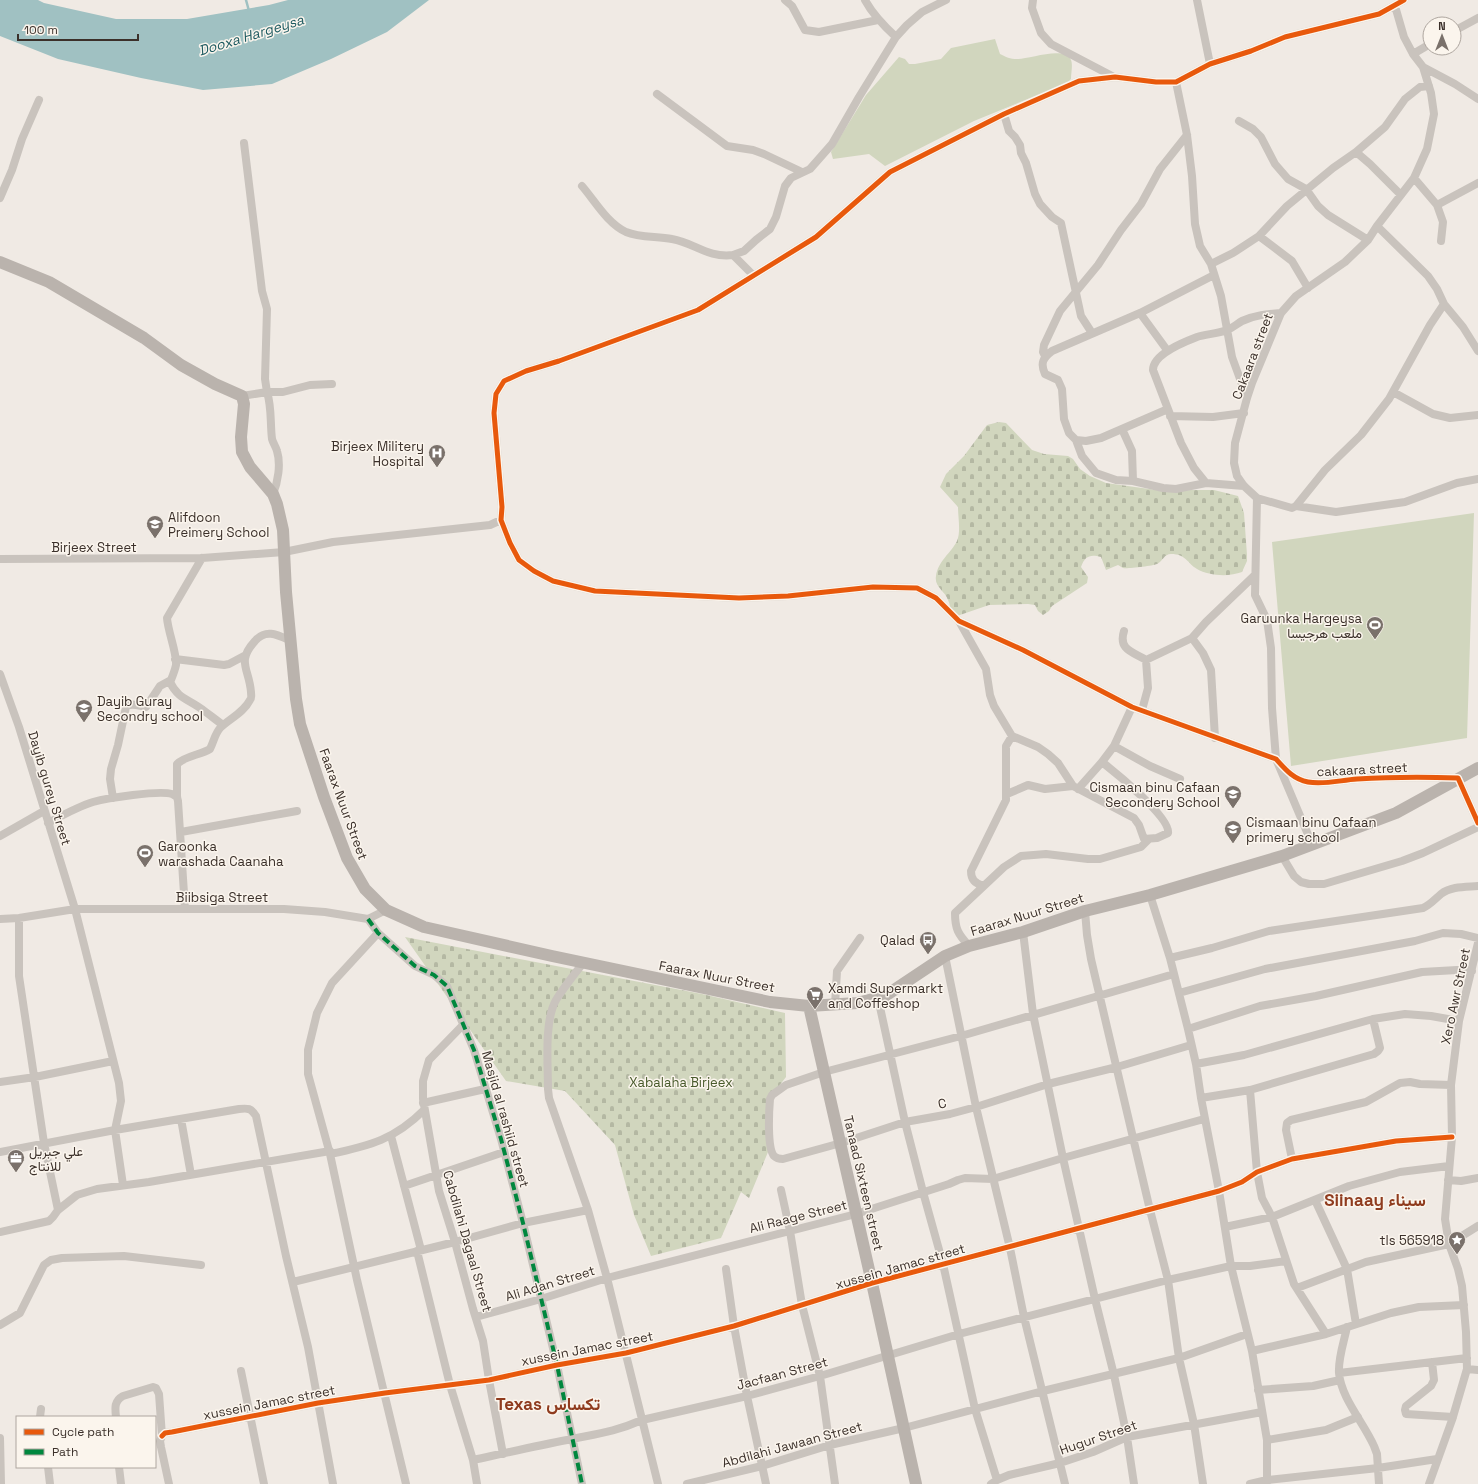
<svg xmlns="http://www.w3.org/2000/svg" width="1478" height="1484" font-family="'Space Grotesk',Vazirmatn,sans-serif">
  <style>
    .green { fill: #d1d6be }
    .cemetery { fill: url(#cemetery-stones) }
    .water { fill: #a0c1c2 }
    .lines { fill: none; stroke-linecap: round; stroke-linejoin: round }
    .stream { stroke: #a0c1c2; stroke-width: 2.5 }
    .street { stroke: #c9c3bd; stroke-width: 8 }
    .secondary { stroke: #bab3ad; stroke-width: 12 }
    .quiet { stroke: #00873e; stroke-width: 4; stroke-dasharray: 8 4; stroke-linecap: butt }
    .cycleway-casing { stroke: #fbf5ed; stroke-width: 8 }
    .cycleway { stroke: #e8590c; stroke-width: 5 }
    .labels { text-anchor: middle; stroke-width: 3; stroke-linejoin: round; paint-order: stroke }
    .street-label { font-size: 13px; fill: #3b302a; stroke: #fbf5ed }
    .poi-label { font-size: 13px; fill: #3b302a; stroke: #fbf5ed; text-anchor: start }
    .park-label { font-size: 13px; fill: #495b2c; stroke: #fbf5ed }
    .water-label { font-size: 14px; font-style: italic; fill: #1d5a60; stroke: #fbf5ed }
    .district-label { font-size: 17px; font-weight: bold; fill: #8f3b1e; stroke: #fbf5ed }
  </style>
  <defs>
    <pattern id="cemetery-stones" width="16" height="16" patternUnits="userSpaceOnUse"><rect width="16" height="16" fill="#d1d6be"/><path d="M2 7V4a2 2 0 0 1 4 0v3zM10 15v-3a2 2 0 0 1 4 0v3z" fill="#b4b8a3"/></pattern>
  </defs>
  <rect width="100%" height="100%" fill="#f0eae4"/>
  <path class="green" d="M995,39L1000,54C1006,57 1010,59 1017,59C1027,60 1065,45 1071,60C1073,65 1071,73 1071,79L1067,83L974,121L885,166L869,154L833,159L831,152L866,95L899,57L905,59L909,64H915L941,59L951,48Z
    M1474,513L1467,738L1291,766L1272,542Z"/>
  <path class="cemetery" d="M999,422L1006,423L1032,450L1044,454L1068,456L1073,459L1080,469L1090,476L1106,483L1171,492L1190,490H1214L1238,496L1244,513L1247,555V561L1242,572C1229,577 1209,576 1197,569C1187,563 1186,554 1171,554C1164,554 1163,561 1157,564C1152,566 1127,569 1123,568C1121,567 1120,566 1118,565L1106,570L1101,557C1090,554 1085,556 1081,567L1088,577L1087,583L1052,606L1049,611L1043,615L1038,611L1035,605L1028,604L989,605L957,616L951,612C950,608 950,604 948,600C945,591 934,587 936,576C938,561 951,553 957,541C961,532 958,517 958,507L940,487L946,474L964,456L987,425Z
    M405,937L702,994L785,1013L786,1077L772,1095L768,1152L749,1198L741,1192L721,1238L651,1256L634,1215L615,1145L565,1091L506,1081Z"/>
  <path class="water" d="M0,0H38L44,3L116,19H187L269,5L288,0H429L387,32L331,59L272,84L203,90L141,78L58,59L0,36Z"/>
  <g class="lines">
    <path class="stream" d="M246,0L249,11"/>
    <path class="street" d="M785,0L792,6L805,30L819,32L878,20
      M865,0C873,15 884,26 896,37
      M1033,0L1032,8L1041,33L1051,44L1114,77
      M1197,0L1210,64
      M1404,0L1379,14L1285,37L1251,51L1210,64L1176,82H1156L1115,77L1079,81L1004,114L890,172L816,237L698,310L559,361L526,371L504,381L496,394L494,413L502,507L501,520L510,543L519,560L534,571L553,581L595,591L739,598L788,596L873,587L917,588L936,598L959,621L1023,650L1132,707L1276,759C1285,769 1293,779 1308,782C1324,785 1341,780 1357,779C1391,777 1424,777 1458,778L1478,823
      M1395,6L1404,37L1413,54L1423,67L1455,84L1478,99
      M1454,31L1478,18
      M1413,54L1430,44
      M1423,67L1431,93L1434,114L1427,149L1414,178L1377,226L1368,240L1345,262L1296,296L1281,313L1252,383L1247,398L1235,443L1234,463L1237,476L1244,486L1257,498L1292,508L1296,506L1336,512L1405,502L1457,483L1478,479
      M1176,82L1187,135L1192,176L1195,224L1200,246L1211,264L1221,296L1232,357L1247,398
      M657,94L727,146L753,150L764,154L802,172
      M1004,114L1009,131L1015,137L1020,145L1021,153L1026,163L1035,194L1040,204L1052,217L1061,223L1081,316L1092,333
      M1239,121L1253,129L1261,137L1275,164L1288,179L1306,189L1318,206L1328,215L1368,240
      M1356,152L1370,164L1401,195
      M1414,178L1437,205L1443,222L1441,241
      M582,186C595,201 607,223 626,232C640,238 657,236 672,239C695,243 707,258 733,255L753,275
      M0,198L12,170L22,139L39,100
      M1437,205L1478,183
      M1377,226L1428,276L1437,289L1444,304L1463,327L1478,351
      M1259,236L1292,261L1308,288
      M733,255L744,251L756,240L770,229L776,217L785,186L791,178L810,169L832,144L859,97L896,37L907,25L922,12L946,0
      M1211,264L1233,253L1259,236L1287,206L1333,168L1356,152L1385,127L1405,99L1420,87L1429,86
      M1140,313L1167,350
      M1045,356L1043,352L1044,345L1060,311L1098,265L1121,230L1141,204L1160,169L1187,135
      M1393,392L1433,414L1450,418L1478,415
      M242,396L267,392L265,379L267,309L262,291L244,143
      M1168,409L1101,438L1086,441L1076,440L1069,433L1064,419L1062,389L1058,380L1045,374C1040,363 1043,358 1052,351L1140,313L1214,275
      M1170,416L1213,417L1244,413
      M1122,429L1132,451L1133,481
      M1076,440L1082,456L1096,473L1116,480L1133,481L1163,488L1176,489L1206,483L1244,486
      M1206,483L1194,468L1181,443L1153,370C1153,354 1184,342 1197,337C1206,334 1217,334 1227,330C1232,328 1237,324 1242,321C1255,315 1267,314 1281,313
      M273,494C278,482 281,464 277,451C276,447 273,443 272,439C270,423 272,408 267,392H283L310,385L332,384
      M1257,498L1255,595L1267,620L1271,648L1272,708L1276,759L1312,844
      M1296,506L1325,470L1361,435L1389,399L1430,325L1444,304
      M0,559L202,558L284,552L333,542L490,525L501,520
      M959,621L986,669L990,695L994,706L1012,736L1038,747L1048,754L1058,763L1073,786L1134,818L1139,825L1144,839L1157,838L1168,833C1171,818 1115,772 1102,762
      M1124,631C1118,650 1133,652 1146,660
      M1192,638L1203,653L1211,670L1215,738
      M175,659L224,665L229,664L244,656
      M0,674L19,727L75,909L119,1083L121,1101L115,1130L123,1185
      M170,682C178,699 189,699 203,710C210,715 216,720 223,725
      M1142,710L1148,688L1146,660L1192,638L1206,622L1255,575
      M1114,746L1150,766L1180,779
      M1078,789L1102,762L1114,746L1132,707
      M1007,794L1028,785L1045,789L1073,786
      M113,798L110,779L111,769L118,745L126,707C131,702 139,706 146,707L160,686L171,680C173,675 175,670 176,665C177,653 168,632 167,618L202,558
      M48,823C63,815 77,807 93,802C107,798 159,790 172,794C174,795 175,796 177,797
      M181,832L297,811
      M0,836L44,811
      M1282,856L1294,876L1301,882L1309,884H1324L1402,861L1423,853L1478,827
      M983,886C975,883 971,880 971,871L1006,800V746L1012,736
      M1150,895L1170,958L1188,1029L1196,1064L1201,1098L1219,1191L1231,1266L1252,1351L1267,1440V1484
      M185,909L178,801L177,797V764C185,756 200,755 210,749C214,741 215,733 221,727C231,718 244,712 250,700C252,698 251,695 251,692C249,668 236,662 255,641C266,628 278,635 291,641
      M1085,911L1087,935L1091,959L1150,1210L1168,1280L1179,1358L1194,1424L1203,1484
      M19,918V976L44,1143L58,1210
      M0,919L19,918L75,909H284L325,912L368,919
      M368,919L378,933L415,966L434,975L447,986L474,1050L501,1139L523,1223L557,1365L582,1484
      M368,919L386,910
      M1023,932L1033,1014L1063,1158L1095,1299L1114,1375L1127,1437L1134,1484
      M378,933L332,983L317,1013L308,1050V1074L330,1154L357,1280L406,1484
      M969,946C958,934 955,929 955,913L1004,867L1021,856L1046,854L1088,859H1100L1141,847L1149,839
      M945,956L976,1107L1010,1248L1024,1317L1065,1484
      M1170,958L1212,948L1269,931L1423,908C1430,905 1435,899 1441,894C1451,886 1466,887 1478,886
      M583,963C574,975 564,987 556,1000C544,1021 548,1064 548,1089L549,1098L588,1210L607,1278L658,1484
      M1174,974L961,1036L824,1072L786,1085L772,1095L770,1099C769,1111 767,1148 774,1156C777,1159 780,1159 783,1159L841,1143L905,1122L950,1114L976,1107L1048,1084L1117,1067L1191,1045
      M1179,993L1265,969L1415,941L1443,933L1461,934L1478,938
      M878,998L905,1122L923,1192L943,1264L975,1409L997,1480
      M835,1005L837,971L860,938
      M463,1025L429,1060L423,1081V1099L439,1191L455,1242L473,1309L483,1341L489,1380L503,1454
      M1188,1029L1260,1006L1316,996L1422,972L1457,970L1472,971
      M1196,1064L1244,1055L1373,1019L1405,1014L1431,1016L1459,1021
      M0,1082L35,1077L113,1061
      M1250,1090L1257,1172L1262,1198L1272,1217L1294,1284L1326,1334
      M1201,1098L1250,1090L1374,1054L1378,1051L1380,1048L1373,1019
      M423,1103L485,1089
      M181,1119L191,1175
      M391,1136L421,1250
      M0,1152L115,1130L239,1109C248,1108 251,1108 256,1116L286,1256L308,1347L333,1484
      M330,1154C370,1146 395,1139 424,1110
      M1292,1159L1286,1130L1287,1123L1291,1120L1366,1102L1400,1083L1410,1082L1420,1084L1451,1085
      M1448,1180L1461,1181L1478,1178
      M404,1186L504,1152
      M781,1190L790,1231L802,1305L820,1376L835,1484
      M1315,1200L1347,1269L1356,1324
      M1225,1227L1272,1217L1349,1186L1400,1172L1449,1166
      M0,1232L49,1221L53,1217L58,1210L77,1195L97,1189L149,1182L330,1151
      M417,1251L450,1385L473,1460L477,1484
      M726,1269L734,1326L747,1396L766,1484
      M293,1282L455,1242L523,1223L588,1210
      M1297,1288L1366,1262L1449,1244L1478,1226
      M476,1317L541,1299L607,1278L856,1214L949,1184L958,1180L965,1178L993,1179L1063,1158L1204,1119
      M0,1325L20,1313L44,1265L51,1260L62,1258L124,1256L201,1265
      M1347,1327C1344,1342 1338,1358 1339,1373C1341,1398 1364,1423 1374,1446L1377,1454L1379,1484
      M1252,1351L1326,1334L1391,1313L1419,1307L1464,1305
      M1432,1362L1434,1380L1431,1386L1406,1406L1405,1410L1406,1414L1453,1417
      M1467,1369L1478,1370
      M241,1371L264,1484
      M1339,1373L1467,1358
      M1258,1390L1313,1386L1340,1380
      M40,1417L41,1409
      M116,1417C115,1408 114,1401 123,1396L153,1387L156,1388L159,1394L162,1436L160,1441L161,1447L169,1484
      M162,1436L165,1433L172,1432L318,1403L385,1393L489,1380L557,1365L626,1353L734,1326L872,1283L1219,1191L1242,1182L1257,1172L1292,1159L1396,1141L1452,1137
      M0,1438L1,1484
      M1267,1440L1326,1430L1358,1417
      M473,1460C505,1453 536,1446 567,1440C595,1434 615,1432 642,1420L747,1396L820,1376L959,1334L1168,1280L1231,1266H1250L1286,1261
      M48,1467L50,1484
      M119,1467L121,1484
      M687,1484L762,1466L830,1445L904,1428L1043,1391L1179,1358L1247,1334
      M991,1484L997,1480L1009,1475L1060,1463L1093,1452L1127,1437L1262,1412
      M1250,1484L1267,1480L1378,1468L1437,1459
      M1429,1484L1452,1420L1467,1369L1466,1332L1462,1286L1458,1269L1449,1244L1445,1219L1452,1137L1451,1085L1459,1021L1478,943"/>
    <path class="secondary" d="M0,262L49,282L144,338L181,365L215,384L242,396L244,404L241,437L242,452L250,467L273,494L277,504L283,530L286,592L296,699L300,724L324,797L347,858L365,889L386,910L424,927L552,956L770,1002L809,1006L857,1003L885,996L945,956L969,946L1023,932L1085,911L1150,895L1282,856L1396,813L1478,768
      M809,1006L872,1283L916,1484"/>
    <path class="quiet" d="M368,919L378,933L415,966L434,975L447,986L474,1050L501,1139L523,1223L557,1365L582,1484"/>
    <defs>
      <path id="cycleway" d="M1404,0L1379,14L1285,37L1251,51L1210,64L1176,82H1156L1115,77L1079,81L1004,114L890,172L816,237L698,310L559,361L526,371L504,381L496,394L494,413L502,507L501,520L510,543L519,560L534,571L553,581L595,591L739,598L788,596L873,587L917,588L936,598L959,621L1023,650L1132,707L1276,759C1285,769 1293,779 1308,782C1324,785 1341,780 1357,779C1391,777 1424,777 1458,778L1478,823
        M162,1436L165,1433L172,1432L318,1403L385,1393L489,1380L557,1365L626,1353L734,1326L872,1283L1219,1191L1242,1182L1257,1172L1292,1159L1396,1141L1452,1137"/>
    </defs>
    <use href="#cycleway" class="cycleway-casing"/>
    <use href="#cycleway" class="cycleway"/>
  </g>
  <defs>
    <symbol id="hospital-pin" viewBox="-11 -11 22 30"><path d="M0 17L-7.5 6A9.5 9.5 0 1 1 7.5 6Z" fill="#7a716b" stroke="#fbf5ed"/><path d="M-5-5h3v3.5h4V-5h3V5h-3V1.5h-4V5h-3Z" fill="#fff"/></symbol>
    <symbol id="school-pin" viewBox="-11 -11 22 30"><path d="M0 17L-7.5 6A9.5 9.5 0 1 1 7.5 6Z" fill="#7a716b" stroke="#fbf5ed"/><path d="M0-5L7-2L0 1L-7-2ZM-4 1L0 2.5L4 1V4Q0 6-4 4Z" fill="#fff"/></symbol>
    <symbol id="stadium-pin" viewBox="-11 -11 22 30"><path d="M0 17L-7.5 6A9.5 9.5 0 1 1 7.5 6Z" fill="#7a716b" stroke="#fbf5ed"/><path d="M0-5a6.5 5 0 1 0 0 10a6.5 5 0 1 0 0-10ZM-3.5-1.8h7v3.6h-7Z" fill="#fff"/></symbol>
    <symbol id="bus-pin" viewBox="-11 -11 22 30"><path d="M0 17L-7.5 6A9.5 9.5 0 1 1 7.5 6Z" fill="#7a716b" stroke="#fbf5ed"/><path d="M-5-6H5V4H4V6H2V4H-2V6H-4V4H-5ZM-3.5-4V0h7V-4ZM-3.5 1.2v1.5H-2V1.2ZM2 1.2v1.5H3.5V1.2Z" fill="#fff"/></symbol>
    <symbol id="supermarket-pin" viewBox="-11 -11 22 30"><path d="M0 17L-7.5 6A9.5 9.5 0 1 1 7.5 6Z" fill="#7a716b" stroke="#fbf5ed"/><path d="M-6-5.5h2.5l.6 2H6L4.5 2H-2.5L-4.4-4H-6ZM-1.5 3.2a1.3 1.3 0 1 0 .1 0ZM3 3.2a1.3 1.3 0 1 0 .1 0Z" fill="#fff"/></symbol>
    <symbol id="office-pin" viewBox="-11 -11 22 30"><path d="M0 17L-7.5 6A9.5 9.5 0 1 1 7.5 6Z" fill="#7a716b" stroke="#fbf5ed"/><path d="M-6-3h4V-5.5h4V-3h4V5H-6ZM-1-4.5V-3h2v-1.5ZM-6 0V1H6V0Z" fill="#fff"/></symbol>
    <symbol id="sight-pin" viewBox="-11 -11 22 30"><path d="M0 17L-7.5 6A9.5 9.5 0 1 1 7.5 6Z" fill="#7a716b" stroke="#fbf5ed"/><path d="M0-6L1.8-2.2L6-1.7L2.9 1.2L3.7 5.4L0 3.3L-3.7 5.4L-2.9 1.2L-6-1.7L-1.8-2.2Z" fill="#fff"/></symbol>
  </defs>
  <g fill-rule="evenodd">
    <use href="#hospital-pin" x="427" y="443" width="20" height="27"/>
    <use href="#school-pin" x="145" y="514" width="20" height="27"/>
    <use href="#stadium-pin" x="1365" y="615" width="20" height="27"/>
    <use href="#school-pin" x="74" y="698" width="20" height="27"/>
    <use href="#school-pin" x="1223" y="784" width="20" height="27"/>
    <use href="#school-pin" x="1223" y="819" width="20" height="27"/>
    <use href="#stadium-pin" x="135" y="843" width="20" height="27"/>
    <use href="#bus-pin" x="918" y="930" width="20" height="27"/>
    <use href="#supermarket-pin" x="805" y="985" width="20" height="27"/>
    <use href="#office-pin" x="6" y="1148" width="20" height="27"/>
    <use href="#sight-pin" x="1447" y="1230" width="20" height="27"/>
  </g>
  <g class="labels">
    <g class="street-label">
      <text transform="translate(1252 356) rotate(-69)" y="5">Cakaara street</text>
      <text x="94" y="552">Birjeex Street</text>
      <text transform="translate(1362 769) rotate(-3)" y="5">cakaara street</text>
      <text transform="translate(50 788) rotate(73)" y="5">Dayib gurey Street</text>
      <text transform="translate(344 804) rotate(70)" y="5">Faarax Nuur Street</text>
      <text x="222" y="902">Biibsiga Street</text>
      <text transform="translate(1027 914) rotate(-17)" y="5">Faarax Nuur Street</text>
      <text transform="translate(717 976) rotate(11)" y="5">Faarax Nuur Street</text>
      <text transform="translate(1455 996) rotate(-78)" y="5">Xero Awr Street</text>
      <text transform="translate(942 1103) rotate(-12)" y="5">C</text>
      <text transform="translate(506 1119) rotate(74)" y="5">Masjid al rashiid street</text>
      <text transform="translate(864 1183) rotate(77)" y="5">Tanaad Sixteen street</text>
      <text transform="translate(798 1216) rotate(-14)" y="5">Ali Raage Street</text>
      <text transform="translate(468 1241) rotate(74)" y="5">Cabdilahi Dagaal Street</text>
      <text transform="translate(900 1266) rotate(-16)" y="5">xussein Jamac street</text>
      <text transform="translate(550 1283) rotate(-17)" y="5">Ali Adan Street</text>
      <text transform="translate(587 1348) rotate(-11)" y="5">xussein Jamac street</text>
      <text transform="translate(782 1373) rotate(-15)" y="5">Jacfaan Street</text>
      <text transform="translate(269 1402) rotate(-11)" y="5">xussein Jamac street</text>
      <text transform="translate(1098 1437) rotate(-19)" y="5">Hugur Street</text>
      <text transform="translate(792 1444) rotate(-15)" y="5">Abdilahi Jawaan Street</text>
    </g>
    <g class="poi-label">
      <text x="424" y="451" text-anchor="end">Birjeex Militery<tspan x="424" dy="15">Hospital</tspan></text>
      <text x="168" y="522">Alifdoon<tspan x="168" dy="15">Preimery School</tspan></text>
      <text x="1362" y="623" text-anchor="end">Garuunka Hargeysa<tspan x="1362" dy="15">ملعب هرجيسا</tspan></text>
      <text x="97" y="706">Dayib Guray<tspan x="97" dy="15">Secondry school</tspan></text>
      <text x="1220" y="792" text-anchor="end">Cismaan binu Cafaan<tspan x="1220" dy="15">Secondery School</tspan></text>
      <text x="1246" y="827">Cismaan binu Cafaan<tspan x="1246" dy="15">primery school</tspan></text>
      <text x="158" y="851">Garoonka<tspan x="158" dy="15">warashada Caanaha</tspan></text>
      <text x="915" y="945" text-anchor="end">Qalad</text>
      <text x="828" y="993">Xamdi Supermarkt<tspan x="828" dy="15">and Coffeshop</tspan></text>
      <text x="29" y="1156">علي جبريل<tspan x="29" dy="15">للانتاج</tspan></text>
      <text x="1444" y="1245" text-anchor="end">tls 565918</text>
    </g>
    <g class="park-label">
      <text x="681" y="1087">Xabalaha Birjeex</text>
    </g>
    <g class="water-label">
      <text transform="translate(251 35) rotate(-17)" y="5">Dooxa Hargeysa</text>
    </g>
    <g class="district-label">
      <text x="1375" y="1206">Siinaay سيناء</text>
      <text x="548" y="1410">Texas تكساس</text>
    </g>
  </g>
  <rect x="16" y="1416" width="140" height="52" fill="#fbf5ed" stroke="#aea69f"/>
  <rect x="24" y="1429" width="20" height="6" fill="#e8590c" stroke="#aea69f"/>
  <text x="52" y="1436" font-size="12" fill="#3b302a">Cycle path</text>
  <rect x="24" y="1449" width="20" height="6" fill="#00873e" stroke="#aea69f"/>
  <text x="52" y="1456" font-size="12" fill="#3b302a">Path</text>
  <g transform="translate(1442 36)"><circle r="19" fill="#fbf5ed" stroke="#aea69f"/>
  <path d="M0-3L7 15L0 10L-7 15Z" fill="#7a716b"/>
  <text y="-6" font-size="11" font-weight="bold" text-anchor="middle" fill="#3b302a">N</text>
  </g>
  <path d="M18 34v6h120v-6" fill="none" stroke="#3b302a" stroke-width="2"/>
  <text x="24" y="34" font-size="12" fill="#3b302a" stroke="#fbf5ed" stroke-width="3" paint-order="stroke">100 m</text>
</svg>
